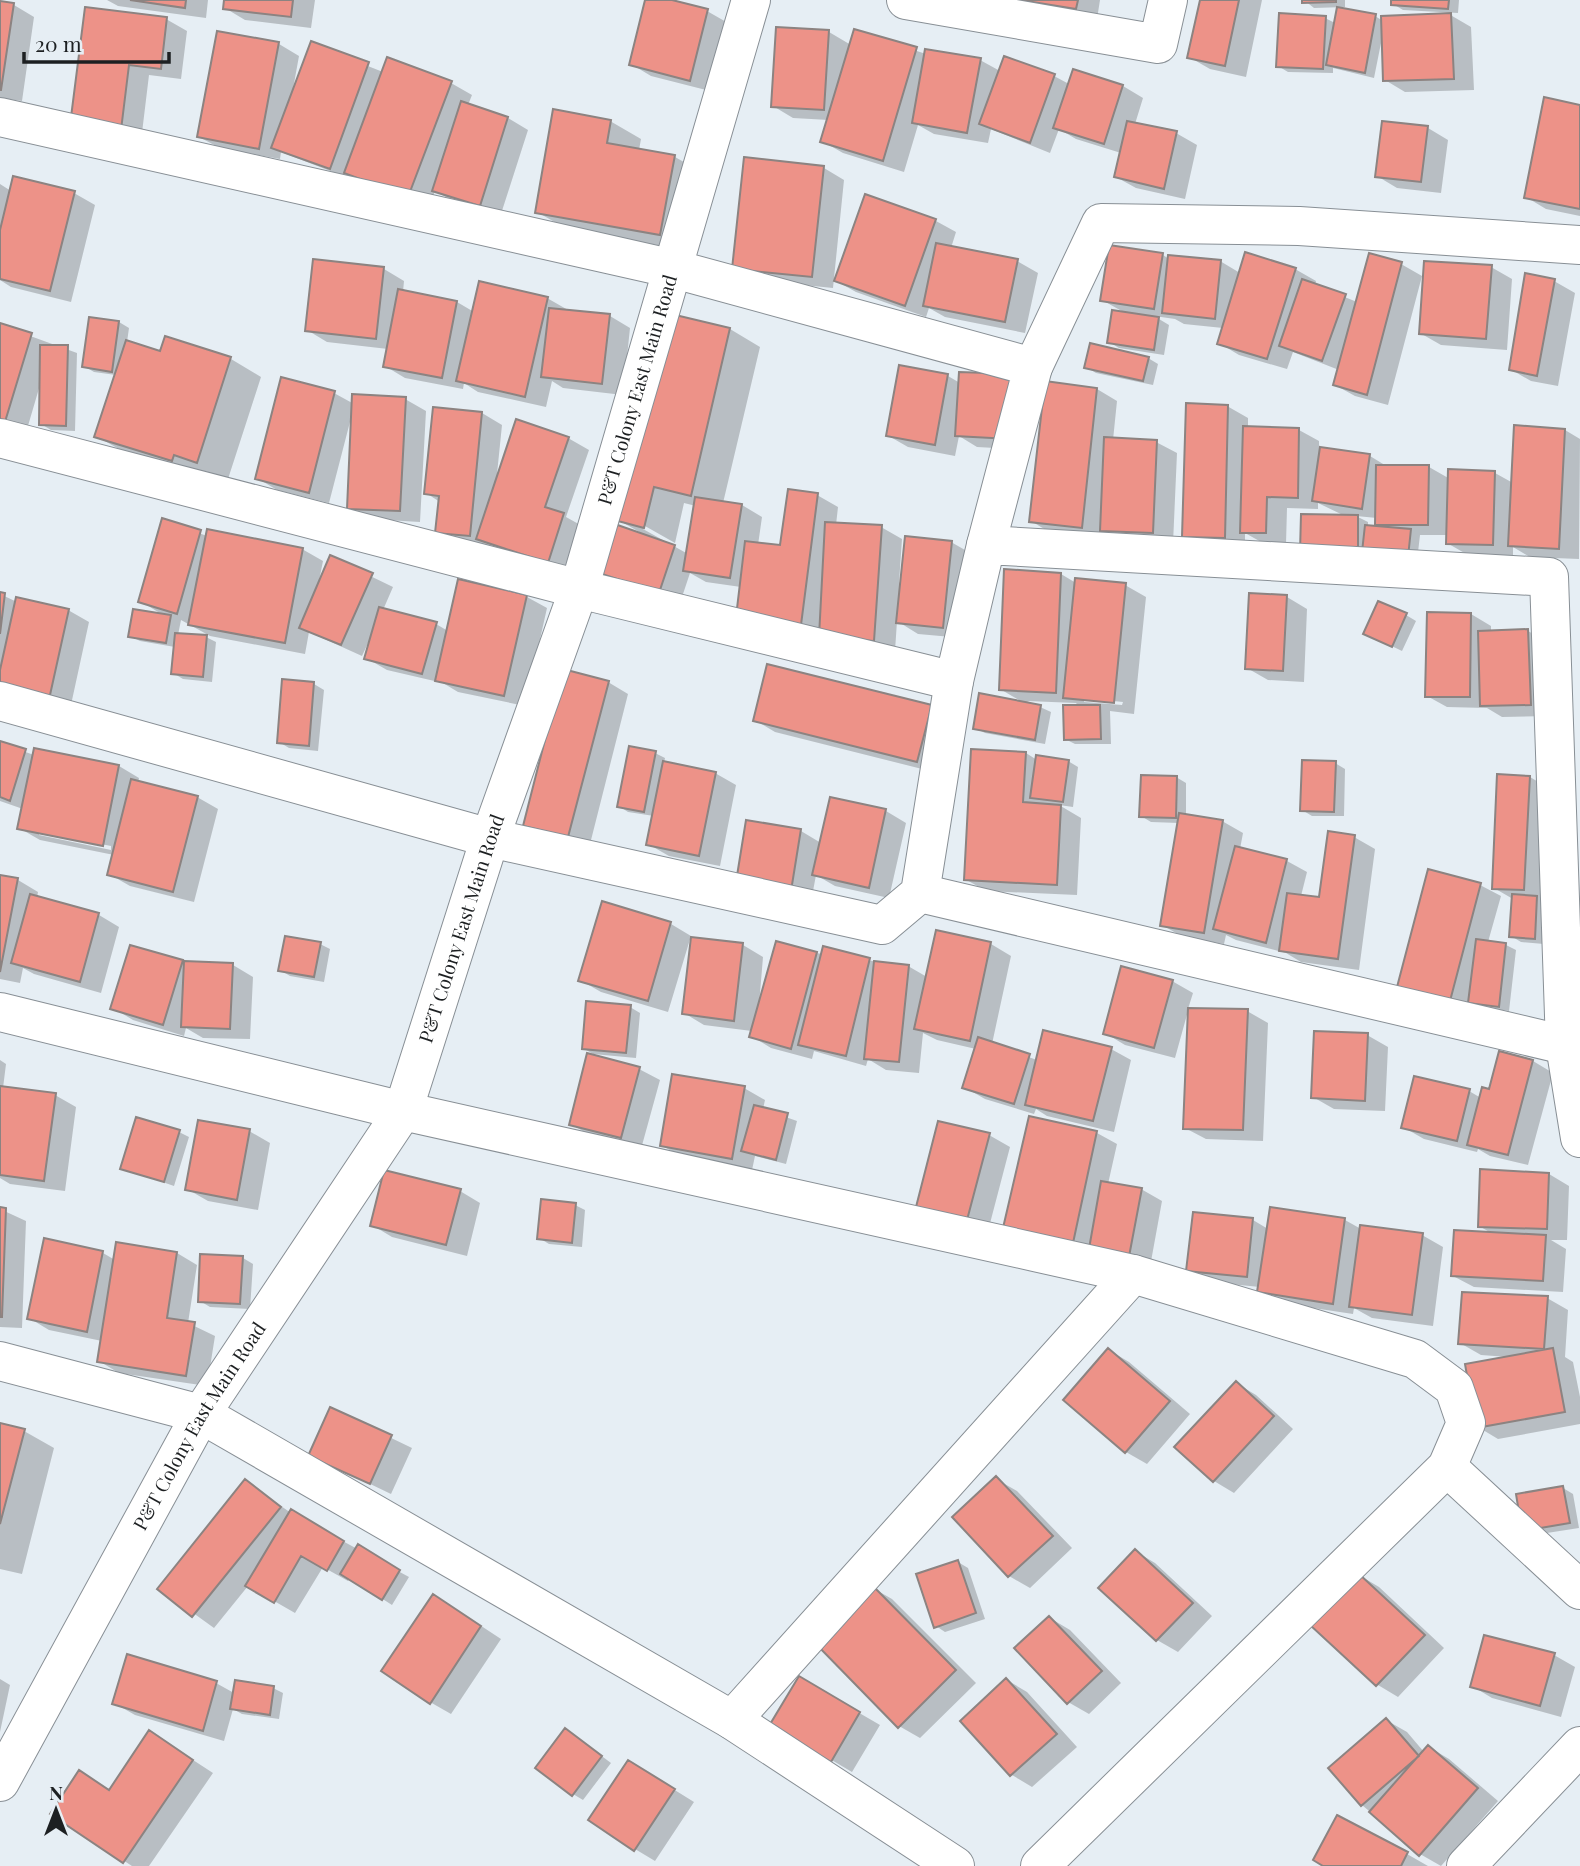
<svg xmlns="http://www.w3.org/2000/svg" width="1580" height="1866" font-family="'Playfair Display',serif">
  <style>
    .shadow { fill: #0003; fill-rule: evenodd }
    .building { fill: #ed9288; stroke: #8c8381; stroke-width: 2 }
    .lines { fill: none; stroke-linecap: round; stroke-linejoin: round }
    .street-casing { stroke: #888f95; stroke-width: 40 }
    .street { stroke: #fff; stroke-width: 38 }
    .labels { text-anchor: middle; stroke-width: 7; stroke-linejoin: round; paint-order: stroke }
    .street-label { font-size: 19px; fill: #1d2022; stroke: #e6eef4 }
  </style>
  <rect width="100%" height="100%" fill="#e6eef4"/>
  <path class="shadow" d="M107,0H208L206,18L118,6Z
    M226,0H315L311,28L245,20L225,8Z
    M647,0H665L707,11L728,23L710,91L651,76L631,64Z
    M1022,0H1100L1097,19L1042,12Z
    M1202,0H1262L1246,77L1210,69L1189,57Z
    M1304,0H1345V7L1314,8Z
    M1393,0H1459L1458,13L1403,10L1393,4Z
    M0,3L14,5L34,17L22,101L0,98Z
    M1447,13L1471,27L1474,90L1405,92L1385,80L1382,38L1374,78L1333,68V73L1288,72L1278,66L1325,18L1335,23L1375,16L1383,21L1447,15Z
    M166,19L187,31L181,79L149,75L141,141L72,124Z
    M856,31L926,54L980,60L1000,71L1054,76L1069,84L1074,71L1123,86L1143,98L1135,124L1176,133L1197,145L1185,199L1136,188L1116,177L1121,153L1076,139L1059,129L1050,153L991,129L988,143L934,134L918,125L904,172L843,153L822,141L829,120L793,118L773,106L829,32L851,45Z
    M279,44L299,56L293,89L312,44L383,72L451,83L472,95L468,105L508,118L528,130L500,217L455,202L435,191L429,207L352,176L351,179L281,152L280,159L220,148L199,137Z
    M1580,107V216L1546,209L1526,197Z
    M610,121L641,139L639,150L675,157L705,174L691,251L567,229L537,212Z
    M1428,128L1448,140L1441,193L1397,188L1377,176Z
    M824,168L844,180L833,288L754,280L734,268Z
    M0,184L11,191L74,193L95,205L71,302L11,287L0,280Z
    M866,196L936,221L956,232L951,248L1017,261L1038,273L1025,333L945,317L929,308L926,317L856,292L836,281Z
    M1163,255L1169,259L1220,261L1240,273L1295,269L1316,281L1315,285L1357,302L1401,264L1422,276L1388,405L1355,396L1335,385L1339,370L1293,352L1287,369L1239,355L1219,343L1223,328L1184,324L1175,319L1154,316L1169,325L1164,355L1119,348L1109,342L1127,314L1102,300Z
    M1491,267L1512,279L1507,350L1441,345L1420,333Z
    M384,269L404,281L403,292L457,302L474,312L547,298L568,310L610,316L630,328L623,395L563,388L552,381L546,407L478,392L464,383L463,389L405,378L385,366L388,349L327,342L307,330Z
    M1554,281L1575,293L1558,386L1531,381L1510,369Z
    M669,315L730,329L760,347L723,503L742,505L762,517L758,545L782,547L817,495L838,507L836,525L881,527L902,539L899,583L951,542L972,554L963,638L918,634L897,621L895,651L758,628L741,587L706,582L690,573L680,603L615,582L595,570L643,534L620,521ZM684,503L696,506L688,554L643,529L645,526L675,543Z
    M119,322L129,328L127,342L161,353L166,338L231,359L261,377L228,479L205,471L202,478L126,453L96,436L116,375L94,372L84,366Z
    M0,325L77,353L75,431L51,430L41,424L40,385L25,436L0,429Z
    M1148,358L1158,364L1153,385L1096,373L1086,367Z
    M900,367L948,376L960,383L1031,450L977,447L959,436L955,456L908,447L887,435Z
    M1097,389L1117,401L1113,440L1156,442L1177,453L1173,544L1122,542L1103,531L1102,538L1051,533L1031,521Z
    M334,393L354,404L405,399L426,411L420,522L369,519L349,508L351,418L329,503L277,490L257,478Z
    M1227,406L1248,418V428L1299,430L1319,441V449L1370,456L1388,467H1429L1450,479L1495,473L1513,483L1565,430L1580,439L1579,559L1530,557L1513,547V555H1468L1447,543L1448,535H1420L1417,561L1312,556L1347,517L1318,503V509L1287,508L1286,544L1263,543L1245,533V549L1204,547L1183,536ZM1356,516L1377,518V524L1385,528L1368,527V522Z
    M482,413L502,425L497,474L568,438L589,450L566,517L584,527L569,573L458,544L437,532L440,502L426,493Z
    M163,520L207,536L302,549L323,561L319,581L331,557L393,587L383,610L436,624L448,631L460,581L527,597L547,608L525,706L458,692L443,683L387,670L366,658L369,641L362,656L309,632L305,654L210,636L181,620L178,635L206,637L216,642L212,682L183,679L173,673L175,647L140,641L130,636L163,615L140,601Z
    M1061,574L1076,583L1125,585L1146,597L1134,714L1110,711L1111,744H1075L1065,739L1079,707L1076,703L1027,701L1051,712L1045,744L985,733L975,728L1024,703L1000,689ZM1084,698L1123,702L1122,705L1084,702Z
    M0,594L17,602L68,610L89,622L69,714L0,694Z
    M1287,597L1307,609L1304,682L1268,680L1247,668Z
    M1471,614L1491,626V632L1528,631L1549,643L1551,716L1502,717L1487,708L1447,707L1427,696Z
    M1406,615L1416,621L1402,651L1373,637Z
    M608,682L628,694L589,848L545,837Z
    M314,684L324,690L318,751L289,748L279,742Z
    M931,707L938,773L775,732L755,720Z
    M0,743L34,755L119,766L139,778L138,783L197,797L218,809L194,902L130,886L109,874L114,855L40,840L19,828L23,809L0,801ZM39,832L111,846V850L39,835Z
    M655,753L665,758L664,763L715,773L736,785L720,866L669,856L648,844L654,816L628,812L619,806Z
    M1026,753L1037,760L1068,761L1078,767L1073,807L1059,805L1081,818L1077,895L986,891L965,879Z
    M1335,763L1345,769L1344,816H1312L1302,810Z
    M1176,777L1186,783V815L1222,821L1243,833L1240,849L1287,861L1307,872L1301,896L1321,898L1354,837L1375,849L1359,970L1301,962L1286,953L1236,940L1226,935L1224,944L1183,937L1162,925L1179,823L1151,822L1141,816Z
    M1530,777L1550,789L1544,944L1521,942L1511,936L1513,899L1494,888Z
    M831,799L886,811L906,823L889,898L835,886L816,875L811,902L758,893L801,831L821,843Z
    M0,877L18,880L38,892L37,898L99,915L119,927L101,993L34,974L23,968L20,983L0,979Z
    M1480,885L1501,896L1488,942L1506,945L1516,950L1509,1011L1420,998Z
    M603,904L671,924L691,936L668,1012L601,992L580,980Z
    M937,932L991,944L1011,956L992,1044L1037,1060L1111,1049L1131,1060L1114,1132L1047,1116L1036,1109L1034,1114L985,1099L964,1087L976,1049L937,1040L923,1033L919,1073L886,1070L868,1059L866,1066L814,1051L812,1059L771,1048L751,1036L752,1031L704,1025L684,1013L743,945L763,957L759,1005L816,953L908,966L927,977Z
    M320,944L330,949L324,982L290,976L280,970Z
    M182,961L233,965L253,977L250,1039L203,1038L186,1028L184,1036L133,1020L113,1008Z
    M1172,981L1193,993L1188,1009L1247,1011L1268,1023L1263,1141L1206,1139L1185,1128L1188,1011L1175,1058L1125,1045L1105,1033Z
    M630,1007L640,1013L636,1058L593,1054L583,1048Z
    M1367,1035L1388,1047L1385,1111L1334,1109L1313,1097Z
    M0,1060L6,1064L3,1088L55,1095L76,1107L65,1191L10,1184L0,1178Z
    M1533,1061L1553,1073L1528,1165L1490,1156L1478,1149L1477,1152L1424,1139L1403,1127L1469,1091L1481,1098Z
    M639,1069L660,1080L641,1149L591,1136L571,1124Z
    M744,1088L765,1100L763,1109L797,1121L786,1164L755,1156L752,1170L682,1157L661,1145Z
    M249,1131L270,1143L258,1210L208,1201L187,1189Z
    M179,1132L189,1137L174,1186L122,1168Z
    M1097,1133L1117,1144L1108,1184L1141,1189L1162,1201L1148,1278L1026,1239Z
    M989,1135L1010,1147L988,1231L938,1218Z
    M1549,1174L1569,1186L1567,1240H1551L1566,1249L1563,1292L1474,1287L1453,1276L1493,1234L1479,1226Z
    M460,1191L480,1203L467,1256L392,1237L372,1225Z
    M575,1205L585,1210L582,1247L549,1244L539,1238Z
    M0,1209L26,1221L22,1328L0,1327Z
    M1271,1209L1345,1220L1361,1229L1422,1235L1443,1247L1433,1326L1372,1318L1354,1308L1353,1314L1280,1303L1259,1292L1260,1287L1209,1282L1188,1270L1253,1220L1268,1229Z
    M45,1240L103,1253L115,1260L177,1253L197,1265L188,1323L215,1336L207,1386L119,1373L99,1361L102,1341L49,1330L29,1318Z
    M202,1256L243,1258L253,1264L250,1309L210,1307L200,1301Z
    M1547,1298L1568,1310L1565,1357L1573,1362L1580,1397V1424L1498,1439L1478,1427L1508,1357L1481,1355L1460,1343Z
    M1109,1350L1129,1362L1190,1414L1147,1464L1126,1452L1065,1400Z
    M1236,1383L1256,1395L1293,1429L1234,1493L1214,1481Z
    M331,1409L412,1448L391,1494L310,1455Z
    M0,1425L24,1431L54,1448L22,1574L0,1569Z
    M996,1479L1017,1491L1072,1548L1030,1588L1009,1576Z
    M245,1481L291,1513L409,1577L392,1605L350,1578L348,1581L323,1567L295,1613L248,1586L214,1628L160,1589Z
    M1563,1488L1573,1494L1579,1528L1534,1535Z
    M1135,1551L1155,1563L1212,1616L1178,1652L1157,1640Z
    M958,1562L968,1568L985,1619L945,1632L936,1626Z
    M1359,1575L1379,1587L1444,1648L1398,1697L1378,1685L1313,1625Z
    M871,1587L892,1599L976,1683L920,1738L899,1726Z
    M454,1608L501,1639L451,1714L430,1702Z
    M1050,1618L1070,1630L1121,1683L1089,1714L1068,1702Z
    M1554,1655L1575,1667L1561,1717L1492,1698L1472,1686Z
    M799,1678L880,1725L852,1772L772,1725Z
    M0,1679L10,1685L0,1732Z
    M1007,1680L1027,1692L1077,1747L1032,1787L1012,1775L962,1721Z
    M216,1683L234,1693L273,1688L283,1693L279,1719L242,1714L233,1709L224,1741L135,1715L114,1703Z
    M1386,1720L1407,1732L1424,1752L1429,1747L1449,1759L1498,1801L1441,1866L1420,1854L1362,1805Z
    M150,1732L213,1773L149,1866H132L52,1814L80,1772L110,1791Z
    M575,1736L611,1763L583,1800L573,1794Z
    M649,1774L694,1802L655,1861L635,1849Z
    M1337,1817L1407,1854L1428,1866H1326Z"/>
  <path class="building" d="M130,0H186L185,8Z
    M224,0H293L291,17L223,9Z
    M645,0H672L708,9L690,81L629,65Z
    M1020,0H1078L1076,9Z
    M1200,0H1239L1225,66L1187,58Z
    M1302,0H1336V2L1302,3Z
    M1391,0H1449L1448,9L1391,5Z
    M0,1L14,3L1,90H0Z
    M85,7L167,17L161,69L129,65L121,130L70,125Z
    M1337,7L1376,14L1365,73L1326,65Z
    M1279,13L1326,16L1323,69L1276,67Z
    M1451,13L1454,79L1383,81L1381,16Z
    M776,27L829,30L824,110L771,107Z
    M854,29L917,47L883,161L820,142Z
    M217,31L279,42L259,149L197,137Z
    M311,41L369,62L330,169L271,148Z
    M925,49L981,58L967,133L912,123Z
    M1004,56L1055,74L1030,143L979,124Z
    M387,57L452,81L408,197L344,173Z
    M1073,69L1123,85L1104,144L1053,128Z
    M1544,97L1580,105V209L1524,198Z
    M461,101L508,117L480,206L432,191Z
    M553,109L611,120L607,143L675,155L660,235L535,213Z
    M1127,121L1177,131L1164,189L1114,177Z
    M1382,121L1428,126L1421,182L1375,177Z
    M744,157L824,166L812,277L732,269Z
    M13,176L75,191L50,291L0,279V230Z
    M865,194L936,219L905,306L834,281Z
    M936,243L1018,259L1005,322L923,306Z
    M1109,245L1163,253L1154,309L1100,301Z
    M1245,252L1296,268L1267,359L1217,344Z
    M1369,253L1402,262L1367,395L1333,385Z
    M1168,255L1221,260L1215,319L1162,313Z
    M313,259L384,267L376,339L305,331Z
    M1424,261L1492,265L1486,339L1419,334Z
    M1525,273L1555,279L1537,376L1509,370Z
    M1302,279L1346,294L1322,361L1279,346Z
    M479,281L548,297L525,397L456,381Z
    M398,289L457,301L442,378L383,367Z
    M549,308L610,314L602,384L541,377Z
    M1112,310L1159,317L1154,350L1107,343Z
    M667,313L730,328L691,496L654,487L644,528L618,521Z
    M89,317L119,321L112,372L82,367Z
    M0,323L32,333L4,425L0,424Z
    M165,336L231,357L197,463L174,455L172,461L94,437L126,340L160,351Z
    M1090,343L1149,357L1143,381L1084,368Z
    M40,345H68L66,426L39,425Z
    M899,365L948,374L935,445L886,436Z
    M959,372L1014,374L1010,439L955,436Z
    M281,377L335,391L309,493L255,479Z
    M1045,381L1097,388L1082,528L1029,522Z
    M352,394L406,397L400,511L347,509Z
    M1186,403L1228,405L1225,538L1182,537Z
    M433,407L482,412L470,536L435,533L439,496L424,494Z
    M516,419L569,437L545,507L564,513L548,563L476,539Z
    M1514,425L1565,429L1559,549L1508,546Z
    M1243,426L1299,428L1298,498L1267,497L1266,533H1240Z
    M1104,437L1157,440L1153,533L1100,531Z
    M1320,447L1370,454L1362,509L1312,501Z
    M1376,465H1429L1428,525H1375Z
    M1448,469L1495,471L1493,545L1446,544Z
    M788,489L818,493L801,625L736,617L745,541L780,545Z
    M695,497L742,504L730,578L683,571Z
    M1301,514L1358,515V553L1300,552Z
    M162,518L201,530L177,614L138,602Z
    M609,522L675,545L659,593L593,571Z
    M825,522L882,525L874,641L819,637Z
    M1365,525L1411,529L1408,557L1362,552Z
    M207,529L303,548L285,643L188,625Z
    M905,536L952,541L943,628L896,623Z
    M330,555L373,573L341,645L299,628Z
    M1004,569L1061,573L1056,693L999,690Z
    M1075,578L1126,583L1114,703L1063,698Z
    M458,579L527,595L504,696L435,681Z
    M0,592L5,593L0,634Z
    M1249,593L1287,595L1283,671L1245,669Z
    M16,597L69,609L48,704L0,694V670Z
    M1378,601L1407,613L1392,647L1363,634Z
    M379,607L437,622L422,674L364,659Z
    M133,609L171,615L166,643L128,637Z
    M1427,612L1471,613L1470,697H1425Z
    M1528,629L1531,705L1480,706L1478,631Z
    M175,633L207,635L203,677L171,674Z
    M767,664L932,705L917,762L753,721Z
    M563,669L609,681L568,837L523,826Z
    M282,679L314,682L309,746L277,743Z
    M979,693L1041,705L1035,740L973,729Z
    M1063,705H1100L1101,739L1064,740Z
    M0,741L26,749L10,801L0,797Z
    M629,746L656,751L644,812L617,807Z
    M34,748L119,765L103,846L17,829Z
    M971,749L1026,752L1023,802L1061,805L1057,885L964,880Z
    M1036,755L1069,760L1063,802L1030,798Z
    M1302,760L1336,761L1334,812L1300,811Z
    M663,761L716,772L699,856L646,845Z
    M1497,774L1530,776L1524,890L1492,889Z
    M1141,775L1177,776L1176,818L1139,817Z
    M131,779L198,796L173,892L107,875Z
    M830,797L886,809L869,888L812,875Z
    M1179,813L1223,820L1204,933L1160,926Z
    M746,820L801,829L791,891L736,882Z
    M1328,831L1355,835L1338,959L1279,951L1287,893L1319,897Z
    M1235,846L1287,859L1266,943L1213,929Z
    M1428,869L1481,883L1450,1001L1397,987Z
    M0,875L18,878L0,972Z
    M30,894L99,913L80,982L11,963Z
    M1512,894L1537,896L1535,939L1509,937Z
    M602,901L671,922L648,1001L578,981Z
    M936,930L991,942L970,1041L914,1029Z
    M285,936L321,942L314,977L278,971Z
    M691,937L743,943L734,1021L682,1014Z
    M1476,939L1506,943L1499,1007L1468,1003Z
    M776,941L817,952L791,1049L749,1037Z
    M130,945L183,960L163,1025L110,1009Z
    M823,946L870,958L846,1056L798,1045Z
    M184,961L233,963L230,1029L181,1027Z
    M874,961L909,965L899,1062L864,1059Z
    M1121,966L1173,980L1154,1048L1103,1034Z
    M586,1001L631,1005L626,1053L582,1049Z
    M1188,1008L1248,1009L1243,1130L1183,1129Z
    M1043,1030L1112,1047L1093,1121L1025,1105Z
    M1314,1031L1368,1033L1365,1101L1311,1098Z
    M978,1037L1030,1054L1014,1104L962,1088Z
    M1499,1051L1533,1060L1508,1155L1467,1145L1482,1087L1489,1089Z
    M587,1053L640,1067L621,1138L569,1125Z
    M672,1074L745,1086L732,1159L660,1146Z
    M1414,1076L1470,1089L1457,1141L1401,1128Z
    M0,1086L56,1093L44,1181L0,1175Z
    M754,1105L788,1113L776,1160L741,1151Z
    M1029,1116L1097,1131L1073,1243L1003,1228Z
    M136,1117L180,1130L164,1182L120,1169Z
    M198,1120L250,1129L237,1200L185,1190Z
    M938,1121L990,1133L967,1220L916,1207Z
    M1480,1169L1549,1173L1547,1229L1478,1227Z
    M384,1170L461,1189L446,1245L370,1226Z
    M1101,1181L1142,1188L1127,1267L1087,1260Z
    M541,1199L576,1203L572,1243L537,1239Z
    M0,1207L6,1208L2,1317H0Z
    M1270,1207L1345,1218L1333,1304L1257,1292Z
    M1193,1212L1253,1218L1247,1277L1186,1271Z
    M1360,1225L1423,1233L1412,1315L1349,1307Z
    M1454,1230L1546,1235L1543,1281L1451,1276Z
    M44,1238L103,1251L87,1332L27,1319Z
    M116,1242L177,1252L167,1318L195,1322L186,1376L97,1362Z
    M200,1254L243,1256L240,1304L198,1302Z
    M1462,1292L1548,1296L1544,1349L1458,1344Z
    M1108,1348L1170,1401L1125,1453L1063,1400Z
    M1553,1348L1565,1412L1476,1428L1465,1364Z
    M1236,1381L1274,1416L1213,1482L1174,1447Z
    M330,1407L392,1435L370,1484L308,1456Z
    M0,1423L25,1429L0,1524Z
    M996,1476L1053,1536L1008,1577L952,1517Z
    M245,1479L281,1507L192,1617L157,1589Z
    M1563,1486L1570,1523L1522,1531L1516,1494Z
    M291,1509L344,1541L327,1571L301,1556L274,1603L245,1586Z
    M358,1544L400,1570L382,1600L340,1574Z
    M1135,1549L1193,1603L1156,1641L1098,1588Z
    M958,1560L976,1613L934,1628L916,1574Z
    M1358,1573L1425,1635L1376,1686L1310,1625Z
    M871,1584L956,1670L898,1728L813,1641Z
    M433,1594L481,1626L430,1704L381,1671Z
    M1049,1616L1102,1671L1067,1704L1014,1648Z
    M1484,1635L1555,1653L1540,1706L1470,1687Z
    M127,1654L217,1681L203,1731L112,1704Z
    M799,1676L860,1712L831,1762L769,1726Z
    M1006,1678L1057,1734L1010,1776L960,1721Z
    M235,1680L274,1686L270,1715L230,1709Z
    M1386,1718L1419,1756L1361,1806L1328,1768Z
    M565,1728L602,1756L572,1796L535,1768Z
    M149,1730L193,1760L123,1863L50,1814L79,1770L109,1790Z
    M1428,1745L1478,1788L1419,1856L1369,1812Z
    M628,1760L675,1789L634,1851L588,1820Z
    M1337,1815L1408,1852L1401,1866H1323L1313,1860Z"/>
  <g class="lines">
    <defs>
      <g id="street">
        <path d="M906,0L1158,44L1168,0"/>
        <path d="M0,117L674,269L1033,367L986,545"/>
        <path d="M1033,367L1101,223L1299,226L1580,245"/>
        <path d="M0,438L579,589L954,681"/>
        <path d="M0,701L490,838L882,925L920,893L954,681L986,545L1549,577L1565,1045L1580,1138"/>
        <path d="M920,893L1565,1045"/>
        <path d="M0,1012L403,1111L1133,1274L1415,1359L1454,1388L1466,1423L1447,1467L1040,1866"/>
        <path d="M0,1361L201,1414L732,1720L955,1866"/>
        <path d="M1447,1467L1580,1590"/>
        <path d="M732,1720L1133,1274"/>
        <path id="s1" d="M0,1782L201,1414L403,1111L490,838L579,589L751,0"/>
        <path d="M1466,1866L1580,1746"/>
      </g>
    </defs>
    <use href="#street" class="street-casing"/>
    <use href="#street" class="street"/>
  </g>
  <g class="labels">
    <g class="street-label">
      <text dy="7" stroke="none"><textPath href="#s1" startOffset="1542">P&amp;T Colony East Main Road</textPath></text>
      <text dy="7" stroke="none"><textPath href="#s1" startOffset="975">P&amp;T Colony East Main Road</textPath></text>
      <text dy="7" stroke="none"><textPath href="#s1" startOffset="408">P&amp;T Colony East Main Road</textPath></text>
    </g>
  </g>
  <g transform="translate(56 1810)" stroke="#e6eef4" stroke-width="5" paint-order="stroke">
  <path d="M0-5L12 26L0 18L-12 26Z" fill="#1d2022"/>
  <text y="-10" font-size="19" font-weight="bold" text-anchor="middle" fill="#1d2022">N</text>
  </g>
  <path d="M24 52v10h145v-10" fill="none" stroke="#1d2022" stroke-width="3.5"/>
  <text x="35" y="52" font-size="21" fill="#1d2022" stroke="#e6eef4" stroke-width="5" paint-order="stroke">20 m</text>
</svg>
